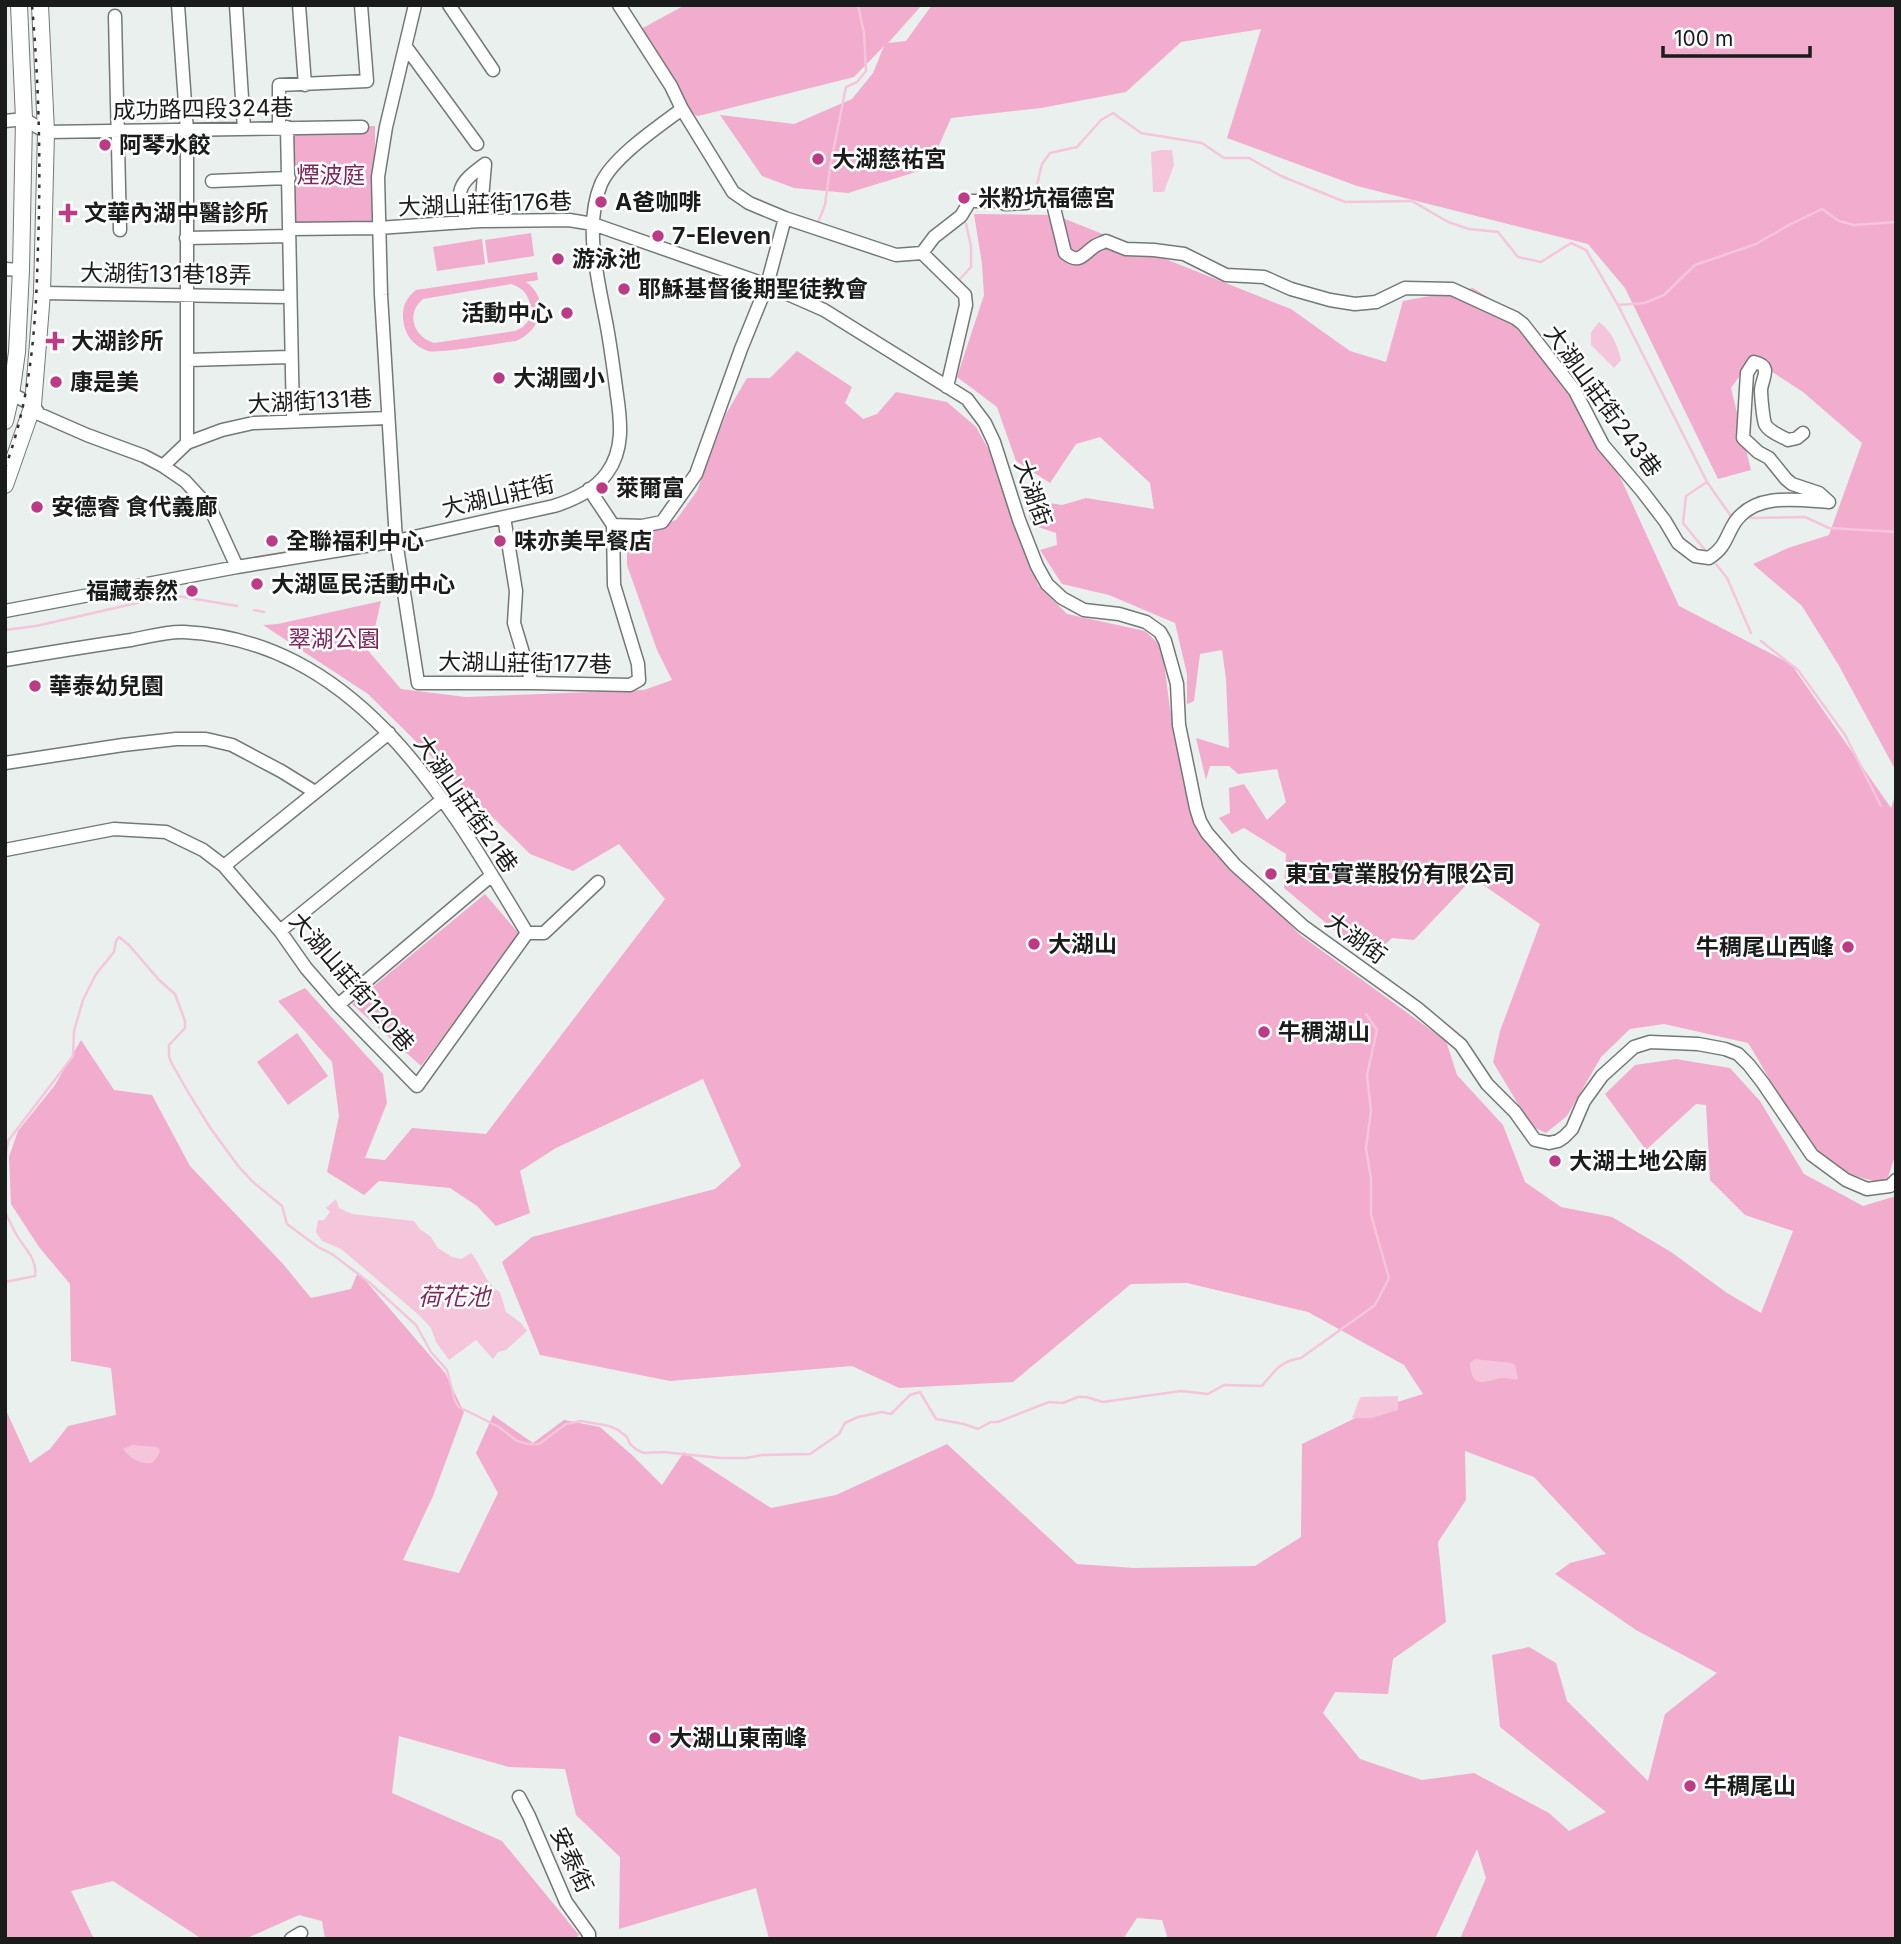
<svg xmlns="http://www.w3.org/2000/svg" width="1901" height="1944" font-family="Inter,'Noto Sans TC',sans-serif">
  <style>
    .green { fill: #f1acce; fill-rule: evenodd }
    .water { fill: #f5c5dc }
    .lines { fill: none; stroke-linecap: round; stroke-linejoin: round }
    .stream { stroke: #f5c5dc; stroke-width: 2.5 }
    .minor-casing { stroke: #737976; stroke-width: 15 }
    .secondary-casing { stroke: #737976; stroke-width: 18 }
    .minor { stroke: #fff; stroke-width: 12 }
    .secondary { stroke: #fff; stroke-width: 16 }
    .rail { stroke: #323433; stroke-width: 2.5; stroke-dasharray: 3.5 7; stroke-linecap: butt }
    .poi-dot { fill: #bb3b87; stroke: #fff; stroke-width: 2.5 }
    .labels { text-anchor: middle; stroke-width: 5; stroke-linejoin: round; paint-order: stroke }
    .street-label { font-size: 23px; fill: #1a1c1b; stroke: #fff }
    .poi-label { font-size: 23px; font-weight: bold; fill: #1a1c1b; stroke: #fff; text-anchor: start }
    .park-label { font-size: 23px; fill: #7f265a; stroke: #fff }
    .water-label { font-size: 24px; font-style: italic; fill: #80285c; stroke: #fff }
  </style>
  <rect width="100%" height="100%" fill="#eaf0ed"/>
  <path class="green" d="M685,5H922L888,43L906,41L932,5H1257L1270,7L1271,5H1896V771L1838,664L1802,606L1753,564L1788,548L1829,535L1862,443L1803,392L1752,359L1731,388L1751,470L1718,479L1625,288L1588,244L1357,186L1227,138L1261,29L1181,42L1126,92L1041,108L951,118L929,168L848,193L794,188L762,176L720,115L794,124L852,99L873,73L884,46L854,77L698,116L682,109L641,29Z
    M375,126V222L289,224L287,127Z
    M974,214L1055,215L1291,309L1350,351L1386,362L1403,301L1473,288L1534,326L1621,479L1679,606L1791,664L1891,808L1896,793V1153L1886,1183C1868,1180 1850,1176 1835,1165C1800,1141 1771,1079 1748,1043L1664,1024L1630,1029L1601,1057L1567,1116L1546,1133L1531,1126L1493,1062L1500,1031L1540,924L1473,878L1414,940L1392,938L1369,959L1284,888L1286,854L1244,828L1232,834L1219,818L1230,813L1229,788L1244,784L1267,820L1286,802L1277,769L1238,774L1229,766H1210L1206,780L1196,738L1229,748L1226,679L1222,650L1200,654L1194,701L1187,704V674L1175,623L1109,595L1062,584L1040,550L1057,545L1056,533L1032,525L1024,499L1062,505L1086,498L1154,509L1150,483L1100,437L1076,444L1050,483L1016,461L997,407L957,377L984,295L982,264Z
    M531,233L534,256L488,263L485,240Z
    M482,239L485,264L437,271L433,247Z
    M537,272L538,280L526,282C551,300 541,330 516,341C500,343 440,354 428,351C413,346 404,334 403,318C402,306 407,297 416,290ZM511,284C528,289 533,303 529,320L523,327L515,331L434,343C414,337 405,314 423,299Z
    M797,351L852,387L845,403L863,419L877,414L896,392L947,402L976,427L996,463L1038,585L1067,614L1145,631L1162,647L1170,709L1186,792L1215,854L1277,910L1299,934L1446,1041L1457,1075L1503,1125L1525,1182L1561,1207L1612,1217L1671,1252L1727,1293L1761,1313L1793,1231L1745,1215L1710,1180L1706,1105L1696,1104L1646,1150L1605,1094L1635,1065L1676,1059L1730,1068L1760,1101L1804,1174L1863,1206L1896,1196V1939H1460L1486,1878L1477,1849L1435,1939H1168L1162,1920L1137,1918L1123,1939H769L756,1888L619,1929L620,1857L576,1815L565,1769L509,1767L399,1736L392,1793L502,1841L579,1935L575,1939H325L322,1921L299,1915L245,1939H202L113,1881L71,1891L94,1939H5V1408L30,1463L50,1449L68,1426L116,1415L111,1368L71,1361L70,1284L39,1247L11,1204L9,1157L18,1131L55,1085L81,1040L114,1090L152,1095L190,1166L283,1264L311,1298L351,1289L358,1272L445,1373L464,1412L433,1496L403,1560L459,1573L498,1493L476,1453L493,1415L533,1443L564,1420L600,1427L633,1456L662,1485L684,1452L771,1508L836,1495L947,1444L1077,1564L1134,1568L1255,1566L1301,1537L1302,1444L1372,1410L1423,1394L1404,1365L1308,1312L1187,1283L1131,1284L1013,1382L899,1388L852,1366L670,1381L540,1355L502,1262L532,1237L715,1189L741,1166L703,1079L556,1148L520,1171L530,1213L496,1226L477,1206L450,1188L379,1181L364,1195L327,1172L339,1116L332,1062L278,1001L305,988L383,1074L387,1103L365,1158L385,1160L412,1128L486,1134L665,899L619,844L573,871L530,854L368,694L263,625L278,624L381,601L372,641L365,647L401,689L466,697L644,690L672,680L657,650L627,565V534L676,520L697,491L726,414L747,378H770ZM1465,1451L1534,1477L1606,1554L1570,1563L1555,1574L1636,1630L1717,1673L1665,1714L1648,1781L1567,1701L1556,1663L1529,1647L1492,1655L1500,1727L1606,1812L1569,1831L1549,1813L1474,1773L1422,1780L1360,1759L1323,1713L1335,1692L1388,1694L1393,1659L1446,1622L1438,1542L1466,1500Z
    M485,894L520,935L421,1066L352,1004Z
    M297,1033L328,1076L288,1105L257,1062Z"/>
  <path class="water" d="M1161,150H1172L1174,165L1164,192H1153L1151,152Z
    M1599,322C1611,330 1618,346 1621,360L1614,368L1591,345V332Z
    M336,1199L339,1208L352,1214L414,1221L420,1229L431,1237L438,1248L452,1257L461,1259L471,1253C482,1265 485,1284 500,1292L506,1312L520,1322L527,1331L506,1350L498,1352L493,1359L476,1340L449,1360L436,1342L431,1328L419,1315L341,1249L322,1241L316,1232L318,1220H324L330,1212L326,1208Z
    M1475,1359L1512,1363L1515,1365L1518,1378L1516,1380C1512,1379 1508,1378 1504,1378C1487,1379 1472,1393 1470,1363Z
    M1398,1396V1410L1372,1418H1352L1360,1398L1362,1397Z
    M132,1445L157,1447L160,1450L158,1456L152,1463C139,1464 131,1459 123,1449Z"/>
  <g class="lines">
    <path class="stream" d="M1034,197L1042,164L1050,153L1077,147L1101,120L1113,113L1141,133L1202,143L1224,158H1249L1281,176L1345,202L1412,201L1448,222L1469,229L1498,232L1518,257L1541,262L1571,243L1586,250L1618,305L1645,303L1664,295L1695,265L1756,244L1789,225L1822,209L1839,221L1854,225L1896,222
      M817,225L825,205L830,168L846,87L857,82L866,71L864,33L858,5
      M958,281L971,267V246L966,224
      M1618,305L1707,482L1733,519
      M1751,518L1805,517L1829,528L1896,532
      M1705,550L1683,523L1686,496L1707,482
      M1716,564L1727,578L1751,633
      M254,610L264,612
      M5,630L36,626L172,595L237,606
      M1761,641L1798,670L1845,735L1881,806
      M5,1160L8,1141L73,1056L74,1031L83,1000L96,974L114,952L116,941L119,937L129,945L159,980L175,994L185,1021V1028L169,1045V1056L171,1062L188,1092L211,1129L239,1167L253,1182L282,1206L287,1224L318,1247L332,1254L370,1283L416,1325L431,1352L447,1370L455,1401L459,1407L499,1427L517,1441L528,1444H539L566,1424L581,1421L609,1426L618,1430L627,1437L630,1444L637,1450L644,1453L663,1452L721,1458H746L762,1455L810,1454L839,1434L845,1423L858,1417L882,1412L891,1414L910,1395L920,1392L936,1419L964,1424L978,1429L991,1422H998L1049,1402L1063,1403L1078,1397H1086L1103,1402L1181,1391L1208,1394L1224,1385L1262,1386C1275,1370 1281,1361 1301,1358L1375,1305L1389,1278L1371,1215V1179L1366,1148L1371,1111L1367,1075L1377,1030L1366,1014
      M5,1212C9,1219 12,1227 16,1234C23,1247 38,1259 35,1276L5,1282"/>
    <defs>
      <path id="minor" d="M178,5L187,131V443
        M236,5L244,129
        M299,5L305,85
        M415,5L386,127L378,177L381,295L396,541L418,683H532L630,685L639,680L638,664L614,585L613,525L589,489
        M449,5L493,70
        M619,5L671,86L682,109L733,192L749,203L785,218L896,255L922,253L934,237L961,216L970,201H999L1005,204L1026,203L1049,197L1054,208L1065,253C1080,265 1083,254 1095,246C1098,244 1102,243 1106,241L1126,249L1154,250L1184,254L1226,275L1264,277L1291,289L1330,300L1355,304L1376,302L1405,288L1452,289L1515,318L1523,324L1575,391L1603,445L1642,491L1665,521L1678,543L1695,556L1709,558C1726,547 1725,538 1735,522C1756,492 1798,500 1829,502L1819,493L1792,484L1786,479L1769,458L1758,452L1743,438L1747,373L1754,362C1773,366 1762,378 1761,390C1761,396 1763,418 1765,424C1769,432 1781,436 1788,440L1797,438L1803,433
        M115,16L120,230
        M406,47L477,144
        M5,121L24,119L46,132L362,127
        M287,127L293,420
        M279,128V85L367,81L361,5
        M212,181L289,178
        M480,221L485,164
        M468,222C453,191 459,183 485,164
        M289,229L378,228L480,221L569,220L593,224L767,285L824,310L967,399L985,423L994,442L1019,520L1037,566L1047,584L1062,598L1084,610L1119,614L1146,622L1160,632L1165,641L1177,684L1179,725L1196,808L1200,821L1207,833L1235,865L1254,882L1303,926L1417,1008L1461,1045L1487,1084L1515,1112L1535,1140L1549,1143L1558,1141L1564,1137L1572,1129L1584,1101L1602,1076L1634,1047L1650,1042L1698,1044L1725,1049L1738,1054L1749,1065L1763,1083L1812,1155L1846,1180L1867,1189L1890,1186L1896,1180
        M186,238L289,236
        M922,253L965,295L966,305L947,387
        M5,269L21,270
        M42,293L289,297
        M188,360L290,357
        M6,391L33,405L39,414L87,435L144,456L163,466L185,481L210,508L237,567
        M163,466L187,443L222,430L253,423L388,418
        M504,517L516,591L514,623L532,683
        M613,525L642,526L662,522L696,474L741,349L767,285L785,218
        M5,611L237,567L396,541L554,506C573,500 595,490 607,473C624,450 621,422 617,395C614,372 611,349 607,327C599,283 583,227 601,184C613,157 658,127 682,109
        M5,660C47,653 89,646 131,640C148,637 167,631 184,632C358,641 447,800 527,933
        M5,763L123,745L176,739H206L232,745L281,771L315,792
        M5,850L114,829L166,832L203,850L224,866L280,931L306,968L338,1005L417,1086L527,933H544L598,882
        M224,866L389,733
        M280,931L442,800
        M338,1005L492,875
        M519,1797L529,1816L566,1902L589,1934V1939
        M291,1939L301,1933"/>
      <path id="secondary" d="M5,421L11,395L17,352L21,270L24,119L19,5
        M5,485L33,405L42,293L46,132L40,5"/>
    </defs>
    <use href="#minor" class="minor-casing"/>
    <use href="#secondary" class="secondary-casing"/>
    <use href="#minor" class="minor"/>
    <use href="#secondary" class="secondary"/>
    <path class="rail" d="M5,468C32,396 36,322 38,246C41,166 39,85 32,5"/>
  </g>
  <g class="poi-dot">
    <circle cx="105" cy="145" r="7"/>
    <circle cx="818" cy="159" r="7"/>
    <circle cx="964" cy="198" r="7"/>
    <circle cx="601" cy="202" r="7"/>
    <path d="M64.5 202.5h7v7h7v7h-7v7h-7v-7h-7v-7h7z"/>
    <circle cx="658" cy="236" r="7"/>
    <circle cx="558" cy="259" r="7"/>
    <circle cx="624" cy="289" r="7"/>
    <circle cx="567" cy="313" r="7"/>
    <path d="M51.5 330.5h7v7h7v7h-7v7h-7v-7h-7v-7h7z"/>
    <circle cx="499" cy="378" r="7"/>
    <circle cx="56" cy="382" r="7"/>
    <circle cx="602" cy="488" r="7"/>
    <circle cx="37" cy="507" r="7"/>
    <circle cx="272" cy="541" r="7"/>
    <circle cx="500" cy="541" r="7"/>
    <circle cx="257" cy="584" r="7"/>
    <circle cx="192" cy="591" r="7"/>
    <circle cx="35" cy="686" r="7"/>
    <circle cx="1271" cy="874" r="7"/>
    <circle cx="1034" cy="944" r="7"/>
    <circle cx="1848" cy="947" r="7"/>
    <circle cx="1264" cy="1032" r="7"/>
    <circle cx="1555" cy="1161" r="7"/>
    <circle cx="655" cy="1738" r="7"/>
    <circle cx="1690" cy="1786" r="7"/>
  </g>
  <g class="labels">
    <g class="street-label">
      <text transform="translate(203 109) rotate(-1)" y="8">成功路四段324巷</text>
      <text transform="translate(485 204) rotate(-2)" y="8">大湖山莊街176巷</text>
      <text transform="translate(166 274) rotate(1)" y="8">大湖街131巷18弄</text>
      <text transform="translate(310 401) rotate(-3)" y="8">大湖街131巷</text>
      <text transform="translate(1603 401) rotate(54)" y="8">大湖山莊街243巷</text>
      <text transform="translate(1033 493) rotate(71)" y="8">大湖街</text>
      <text transform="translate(498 496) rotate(-13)" y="8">大湖山莊街</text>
      <text transform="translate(525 663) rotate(1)" y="8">大湖山莊街177巷</text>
      <text transform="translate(466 804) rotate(55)" y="8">大湖山莊街21巷</text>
      <text transform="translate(1356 938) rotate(36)" y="8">大湖街</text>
      <text transform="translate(352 982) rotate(49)" y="8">大湖山莊街120巷</text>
      <text transform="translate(572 1860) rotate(65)" y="8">安泰街</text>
    </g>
    <g class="poi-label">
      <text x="119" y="153">阿琴水餃</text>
      <text x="832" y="167">大湖慈祐宮</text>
      <text x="978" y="206">米粉坑福德宮</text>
      <text x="615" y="210">A爸咖啡</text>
      <text x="84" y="221">文華內湖中醫診所</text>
      <text x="672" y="244">7-Eleven</text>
      <text x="572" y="267">游泳池</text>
      <text x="638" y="297">耶穌基督後期聖徒教會</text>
      <text x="553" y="321" text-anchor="end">活動中心</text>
      <text x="71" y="349">大湖診所</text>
      <text x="513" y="386">大湖國小</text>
      <text x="70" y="390">康是美</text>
      <text x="616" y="496">萊爾富</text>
      <text x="51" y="515">安德睿 食代義廊</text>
      <text x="286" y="549">全聯福利中心</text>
      <text x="514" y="549">味亦美早餐店</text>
      <text x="271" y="592">大湖區民活動中心</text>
      <text x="178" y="599" text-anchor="end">福藏泰然</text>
      <text x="49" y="694">華泰幼兒園</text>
      <text x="1285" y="882">東宜實業股份有限公司</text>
      <text x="1048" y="952">大湖山</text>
      <text x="1834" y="955" text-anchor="end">牛稠尾山西峰</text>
      <text x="1278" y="1040">牛稠湖山</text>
      <text x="1569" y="1169">大湖土地公廟</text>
      <text x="669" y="1746">大湖山東南峰</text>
      <text x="1704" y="1794">牛稠尾山</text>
    </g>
    <g class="park-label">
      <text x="331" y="183">煙波庭</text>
      <text x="334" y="647">翠湖公園</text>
    </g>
    <g class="water-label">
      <text x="454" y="1305">荷花池</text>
    </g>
  </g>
  <rect width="1901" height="1944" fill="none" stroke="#1a1c1b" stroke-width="14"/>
  <path d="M1663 46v10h147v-10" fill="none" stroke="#1a1c1b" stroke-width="3.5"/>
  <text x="1674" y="46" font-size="21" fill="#1a1c1b" stroke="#ffffff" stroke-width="5" paint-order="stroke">100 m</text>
</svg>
